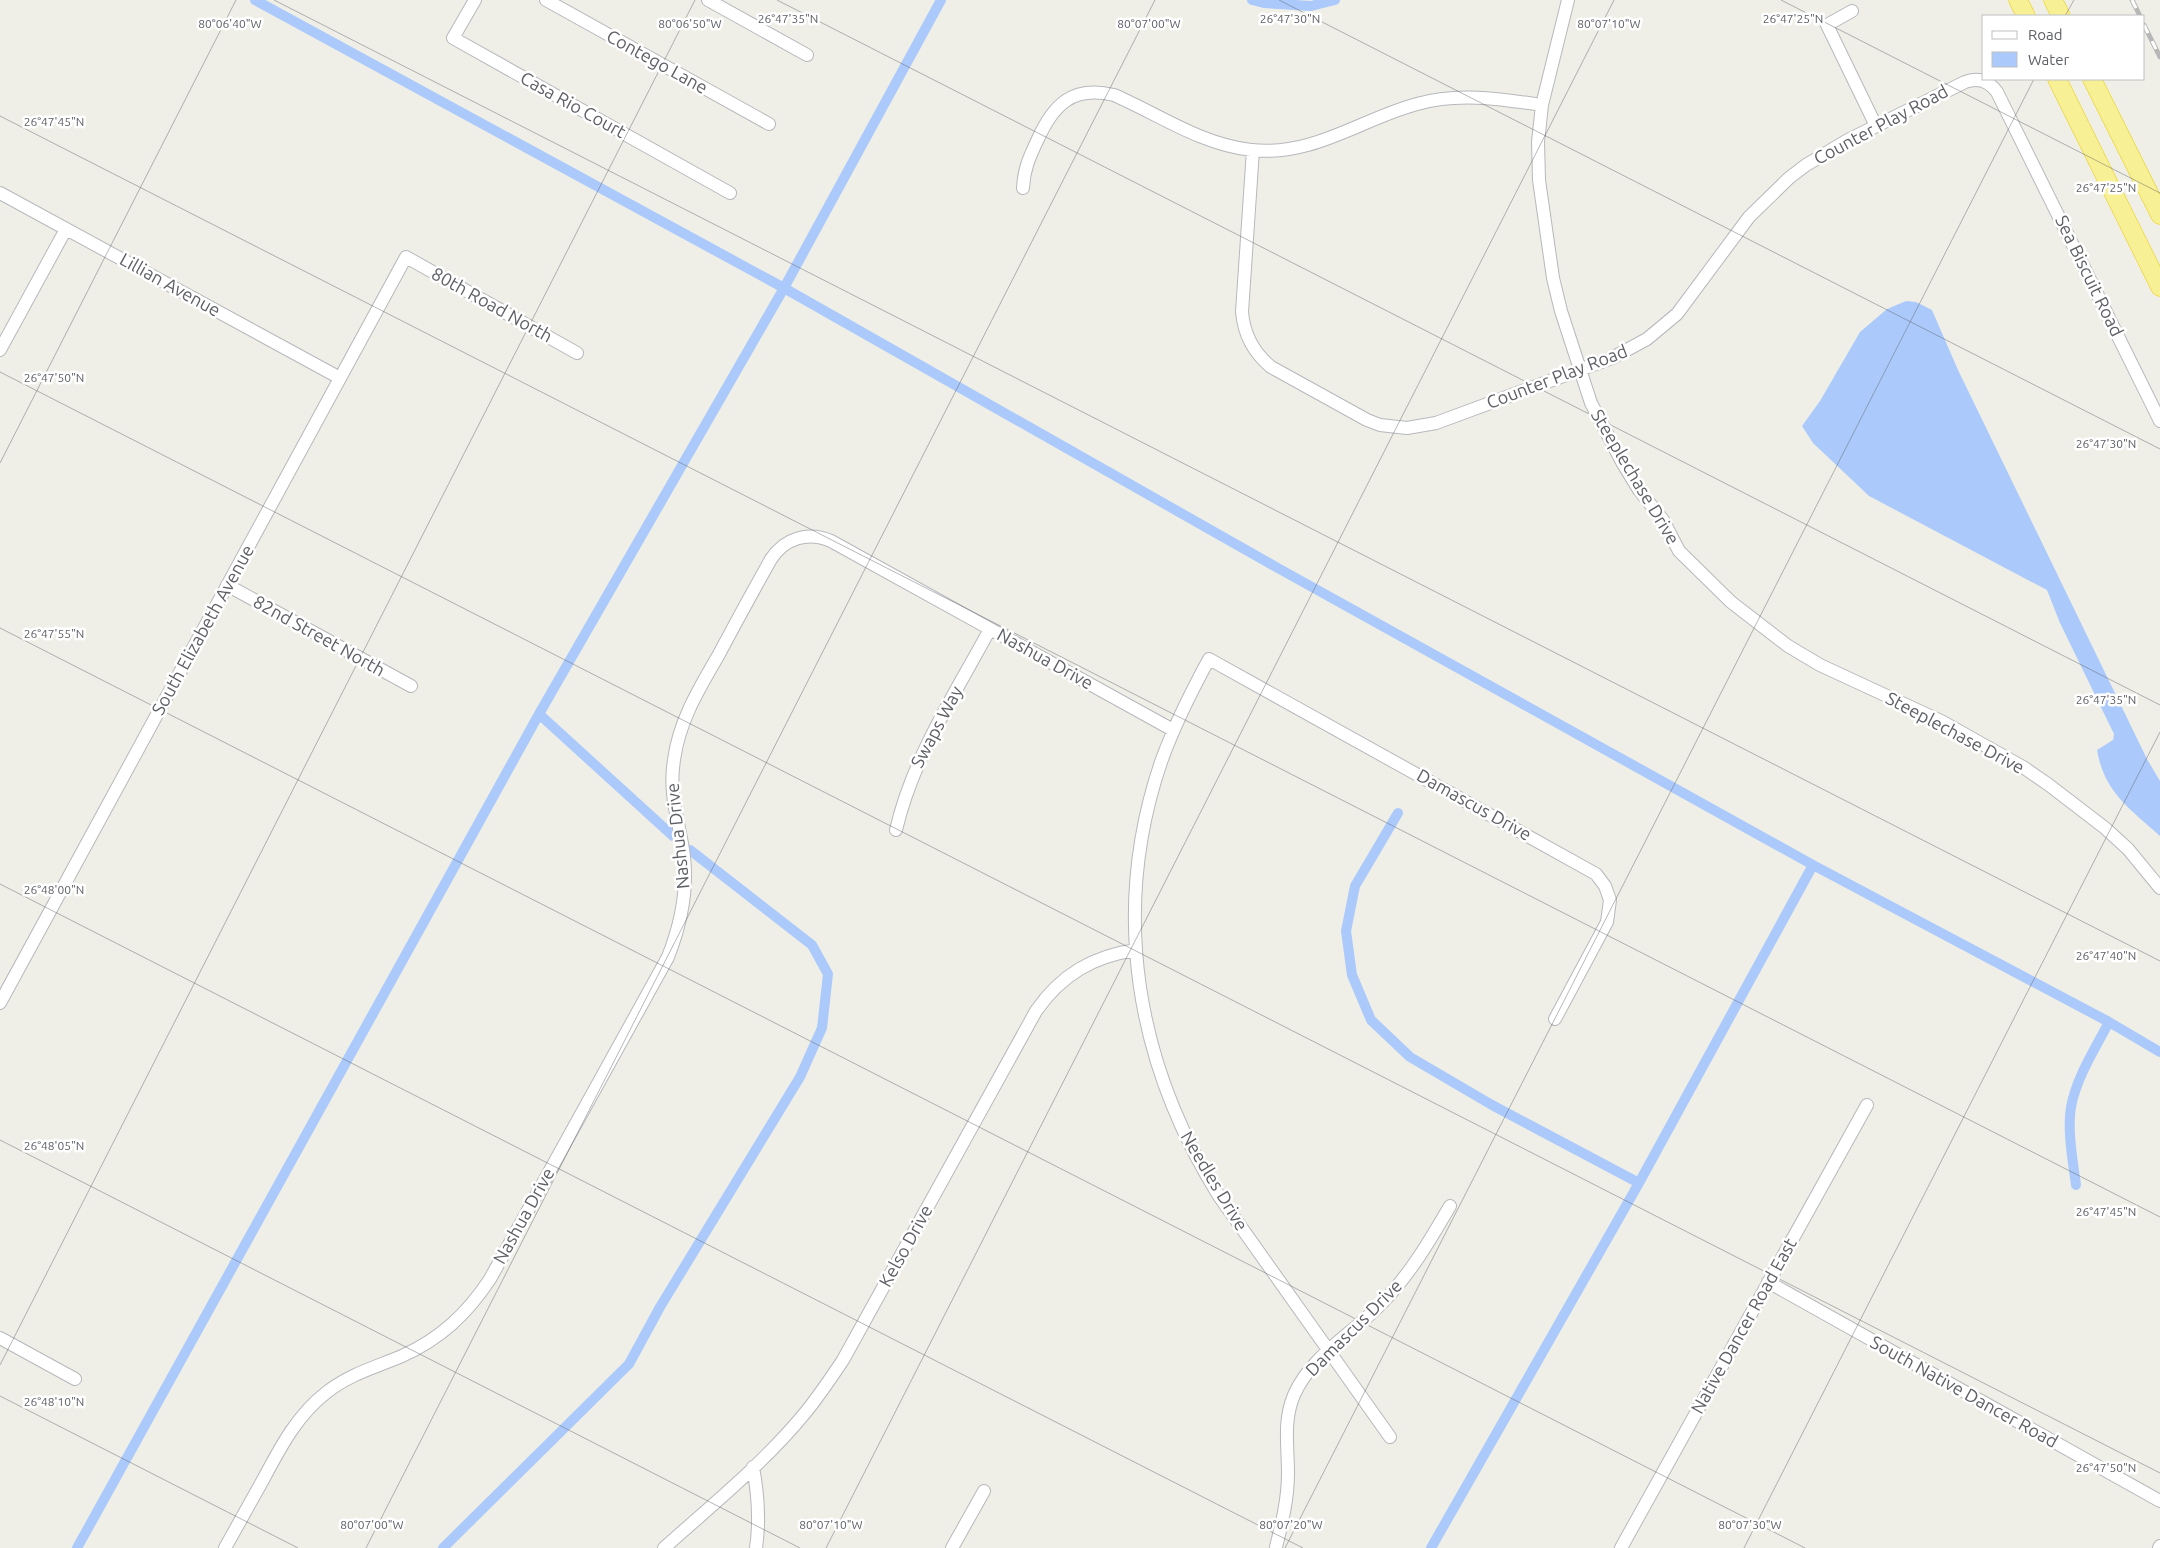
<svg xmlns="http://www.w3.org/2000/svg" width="2160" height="1548" font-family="Ubuntu,sans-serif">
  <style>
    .water { fill: #abcafb }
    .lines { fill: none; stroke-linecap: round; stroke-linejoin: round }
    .canal { stroke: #abcafb; stroke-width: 10 }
    .minor-casing { stroke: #b7b8bc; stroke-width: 14 }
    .highway-casing { stroke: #ebcc0b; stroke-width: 19 }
    .minor { stroke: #fff; stroke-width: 12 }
    .highway { stroke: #f8f095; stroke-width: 18 }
    .rail-casing { stroke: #b7b7b8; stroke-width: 5 }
    .rail { stroke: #fff; stroke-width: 3; stroke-dasharray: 9; stroke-linecap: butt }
    .ticks { fill: none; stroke: #5e6066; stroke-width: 1; stroke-opacity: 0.45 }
    .labels { text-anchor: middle; stroke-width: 5; stroke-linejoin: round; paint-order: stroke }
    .street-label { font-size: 18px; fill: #5e6066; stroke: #fff }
    .ticks-label { font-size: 12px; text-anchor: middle; fill: #5e6066; stroke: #fff; stroke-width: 5; stroke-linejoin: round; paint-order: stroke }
  </style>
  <rect width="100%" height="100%" fill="#efefe7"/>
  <path class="water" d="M1906,301L1916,302L1932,310L1958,370L2147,759L2160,781V836C2130,809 2104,792 2097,750L2113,740L2114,734L2060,623L2047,590L1869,496L1813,443L1802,426L1820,401L1860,332L1887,309Z"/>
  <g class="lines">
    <path class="canal" d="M255,0L784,288L1276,567L1813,865L2109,1022L2160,1052
      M1252,0L1264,3L1311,6L1335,0
      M539,714L673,836
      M1398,813L1355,886L1346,931L1352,975L1371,1020L1410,1057L1492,1105L1639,1183
      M2076,1185C2073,1162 2067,1130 2071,1107C2077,1076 2095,1049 2109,1022
      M77,1548L539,714L784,288L941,0
      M443,1548L629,1364L660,1307L800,1077L822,1028L828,974L812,945L690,850
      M1431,1548L1639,1183L1813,865"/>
    <defs>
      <path id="minor" d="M475,0L453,38L730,193
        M546,0L769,124
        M708,0L807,55
        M1568,0L1542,105L1538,142L1539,180L1553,278L1561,311L1591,403L1622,462L1639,490L1663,520L1679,551L1731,602L1788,646L1820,665L1943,722L2023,767L2049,785L2105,828L2128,849L2160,888
        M1852,11L1827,25L1876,126
        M1253,150L1242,312C1244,335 1254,353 1271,367L1367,420L1380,425L1407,428L1436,423L1612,358L1647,339L1677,314L1749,217L1789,178L1806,165L1848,140L1965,82C1978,77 1989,81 1997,92L2160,421
        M1023,188C1024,169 1029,158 1037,141C1053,105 1072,85 1114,95C1160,115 1200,144 1251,150C1313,157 1361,119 1417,104C1458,92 1501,99 1542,105
        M0,193L340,378
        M0,350L66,229
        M227,585L411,686
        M896,830C913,757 955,694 990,629
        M0,1003L406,257L577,353
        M1768,1282L2160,1501
        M0,1338L75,1379
        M1390,1437L1219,1196C1136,1063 1110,912 1161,762C1174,726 1191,692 1209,659L1596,874L1605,886L1610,900L1607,922L1555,1019
        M753,1467C758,1494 760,1521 756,1548
        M1276,1547C1282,1523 1288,1499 1288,1473C1288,1445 1283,1421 1294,1395C1311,1356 1352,1334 1380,1305C1409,1276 1429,1242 1450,1206
        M225,1548C238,1525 251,1501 264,1478C281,1446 298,1414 327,1392C350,1374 376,1367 402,1356C440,1339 467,1314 490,1279L668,957C681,924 688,892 684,857C680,822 668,797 674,760C679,721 699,689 718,656C735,624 753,591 771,559C785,538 808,531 831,541L1173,730
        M664,1548C712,1505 764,1463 805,1413C819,1396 831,1378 843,1360L1036,1011C1061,975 1093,956 1136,950
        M952,1548L984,1491
        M1621,1548L1867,1105
        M2159,1548L2160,1546"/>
      <path id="highway" d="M2018,0L2026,16
        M2053,0L2061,16
        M2057,79L2160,287
        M2092,79L2160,215"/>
    </defs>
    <use href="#minor" class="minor-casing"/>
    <use href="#highway" class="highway-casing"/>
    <use href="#minor" class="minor"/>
    <use href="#highway" class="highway"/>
    <defs>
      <path id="rail" d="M2132,0L2140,16
        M2144,25L2160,57"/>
    </defs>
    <use href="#rail" class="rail-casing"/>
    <use href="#rail" class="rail"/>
  </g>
  <path class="ticks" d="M274,0L2160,961M777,0L2160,705M1279,0L2160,449M1781,0L2160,193M2065,16L2074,0M0,116L2160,1217M0,372L2160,1473M0,463L236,0M0,628L1805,1548M0,884L1303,1548M0,1140L800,1548M0,1365L695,0M0,1396L298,1548M366,1548L1155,0M826,1548L1614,0M1285,1548L2034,79M1744,1548L2160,732"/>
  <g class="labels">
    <g class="street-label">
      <text transform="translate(657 62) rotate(29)" y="6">Contego Lane</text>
      <text transform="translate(573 105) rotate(29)" y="6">Casa Rio Court</text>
      <text transform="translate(1881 125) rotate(-28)" y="6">Counter Play Road</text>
      <text transform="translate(2089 276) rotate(64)" y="6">Sea Biscuit Road</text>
      <text transform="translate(170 285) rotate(29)" y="6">Lillian Avenue</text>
      <text transform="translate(492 305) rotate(29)" y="6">80th Road North</text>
      <text transform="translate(1557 377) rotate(-21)" y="6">Counter Play Road</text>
      <text transform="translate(1635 477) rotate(59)" y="6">Steeplechase Drive</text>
      <text transform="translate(203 630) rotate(-61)" y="6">South Elizabeth Avenue</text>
      <text transform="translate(319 636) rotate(29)" y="6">82nd Street North</text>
      <text transform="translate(1045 659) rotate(29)" y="6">Nashua Drive</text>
      <text transform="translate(937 727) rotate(-62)" y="6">Swaps Way</text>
      <text transform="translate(1955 733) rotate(28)" y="6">Steeplechase Drive</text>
      <text transform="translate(1474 805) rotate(29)" y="6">Damascus Drive</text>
      <text transform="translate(678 836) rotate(-96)" y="6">Nashua Drive</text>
      <text transform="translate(1214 1181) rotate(59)" y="6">Needles Drive</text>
      <text transform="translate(524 1216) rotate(-61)" y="6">Nashua Drive</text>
      <text transform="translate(906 1246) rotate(-61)" y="6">Kelso Drive</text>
      <text transform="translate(1744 1326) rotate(-61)" y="6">Native Dancer Road East</text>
      <text transform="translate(1354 1328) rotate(-45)" y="6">Damascus Drive</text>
      <text transform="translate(1964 1392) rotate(29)" y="6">South Native Dancer Road</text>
    </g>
  </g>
  <g class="ticks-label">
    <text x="1793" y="23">26°47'25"N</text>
    <text x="788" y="23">26°47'35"N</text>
    <text x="1290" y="23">26°47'30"N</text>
    <text x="230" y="28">80°06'40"W</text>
    <text x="690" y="28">80°06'50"W</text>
    <text x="1149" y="28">80°07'00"W</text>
    <text x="1609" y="28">80°07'10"W</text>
    <text x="54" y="126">26°47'45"N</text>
    <text x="2106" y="192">26°47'25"N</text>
    <text x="54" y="382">26°47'50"N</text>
    <text x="2106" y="448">26°47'30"N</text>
    <text x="54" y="638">26°47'55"N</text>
    <text x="2106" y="704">26°47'35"N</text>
    <text x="54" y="894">26°48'00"N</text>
    <text x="2106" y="960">26°47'40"N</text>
    <text x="54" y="1150">26°48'05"N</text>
    <text x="2106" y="1216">26°47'45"N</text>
    <text x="54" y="1406">26°48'10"N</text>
    <text x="2106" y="1472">26°47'50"N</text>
    <text x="372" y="1529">80°07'00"W</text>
    <text x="831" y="1529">80°07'10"W</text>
    <text x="1291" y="1529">80°07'20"W</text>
    <text x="1750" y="1529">80°07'30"W</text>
  </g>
  <rect x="1982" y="15" width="162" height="65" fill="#ffffff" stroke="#bfbfc2"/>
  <rect x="1992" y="31" width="25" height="8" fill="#ffffff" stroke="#bfbfc2"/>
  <text x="2028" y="40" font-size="15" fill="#5e6066">Road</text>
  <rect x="1992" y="52" width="25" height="15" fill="#abcafb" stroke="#bfbfc2"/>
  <text x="2028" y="65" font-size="15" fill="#5e6066">Water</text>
</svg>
